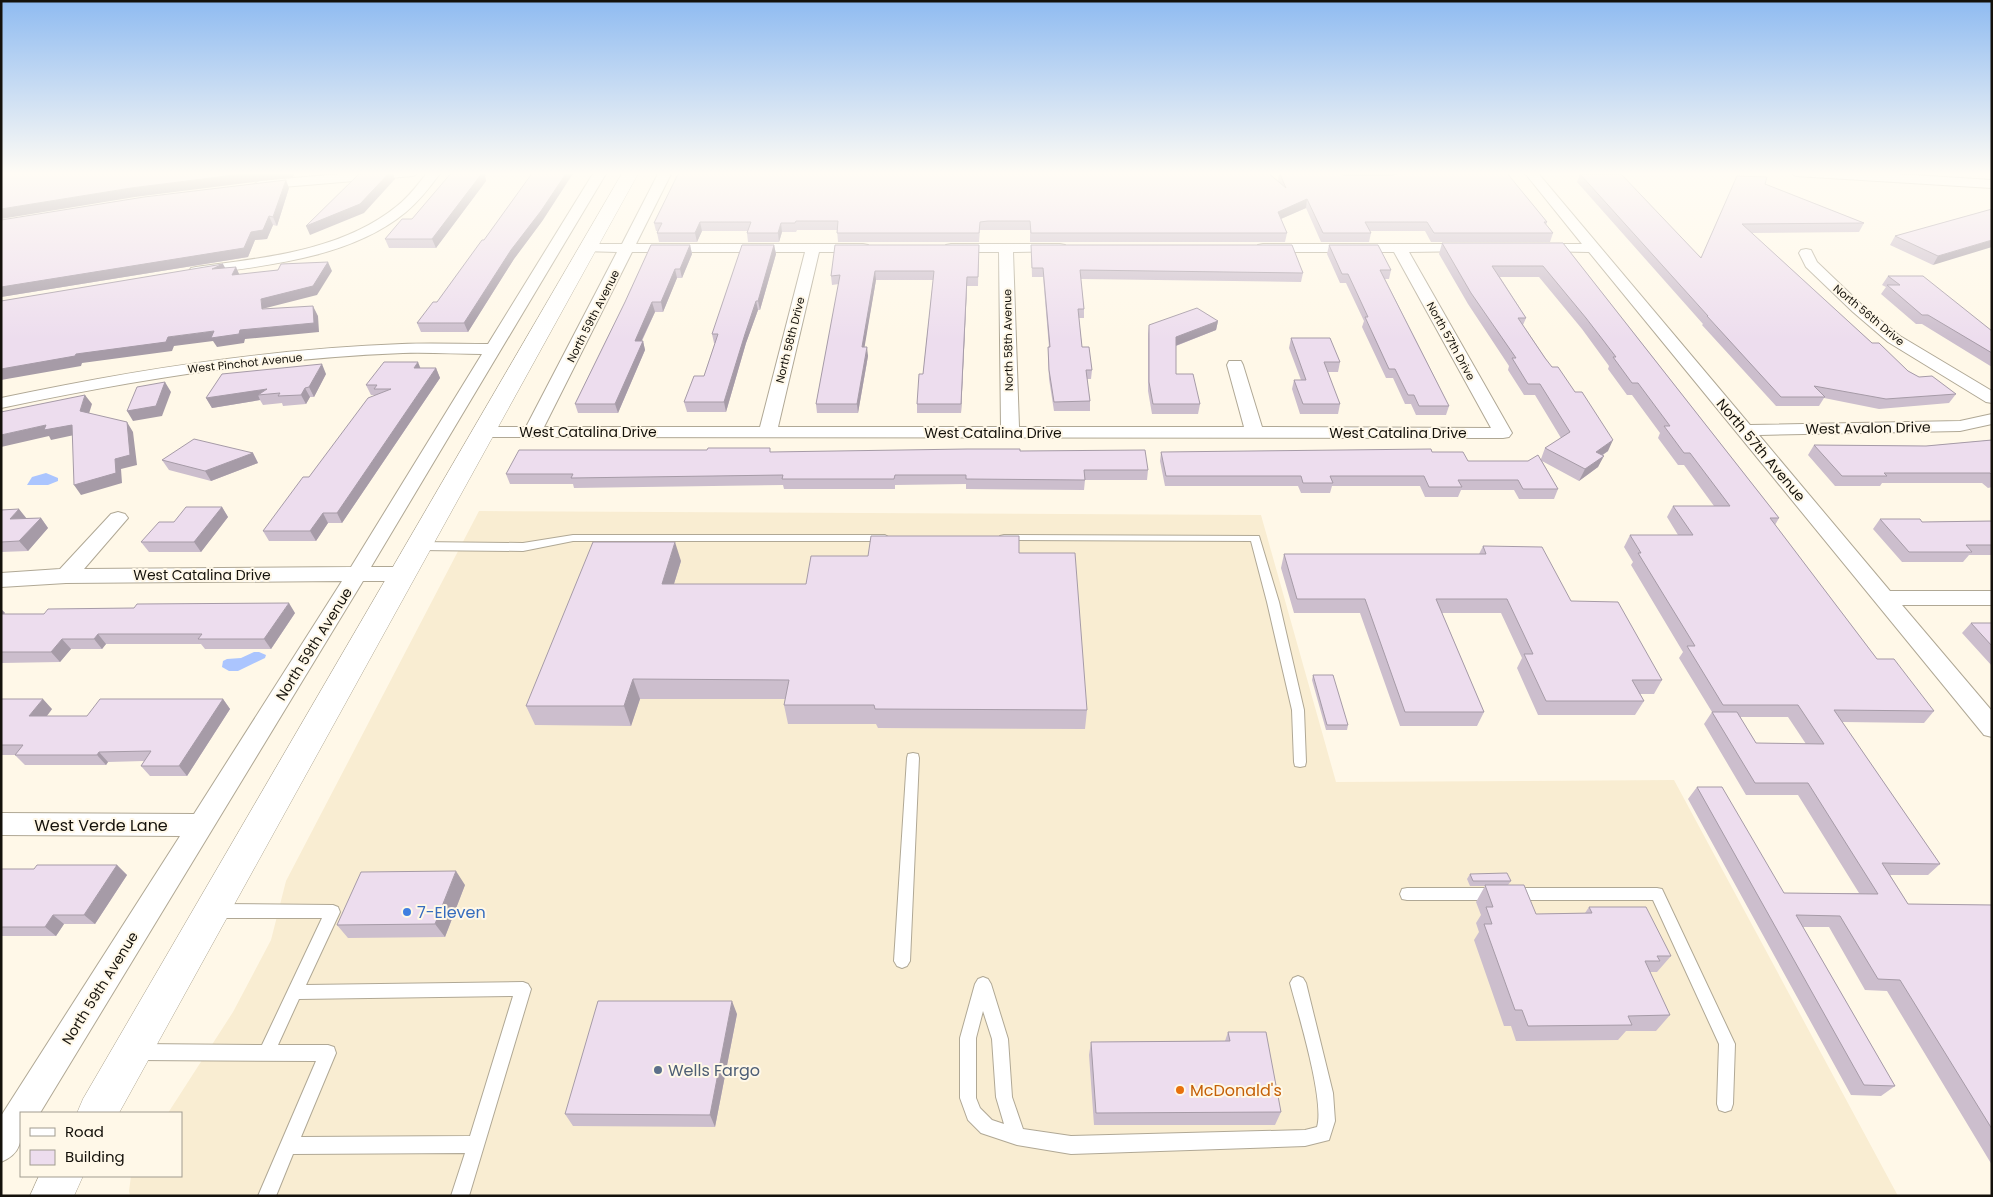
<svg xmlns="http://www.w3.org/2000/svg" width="1993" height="1197" font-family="Poppins,sans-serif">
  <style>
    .built { fill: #f9edd2 }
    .water { fill: #abc5fe }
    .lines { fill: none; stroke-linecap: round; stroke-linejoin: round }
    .service-casing { stroke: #b0a895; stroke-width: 2 }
    .minor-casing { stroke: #b0a895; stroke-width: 2 }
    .secondary-casing { stroke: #b0a895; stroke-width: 1 }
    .service { fill: #fff; fill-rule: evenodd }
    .minor { fill: #fff; fill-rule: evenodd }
    .secondary { fill: #fff; fill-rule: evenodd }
    .wall { fill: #ccbecd; fill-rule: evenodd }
    .shaded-wall { fill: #a69ba7 }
    .building { fill: #edddee; stroke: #a69ba7 }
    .shop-dot { fill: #3f7fe0; stroke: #fff8e8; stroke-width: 2 }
    .service-dot { fill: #5c6f8a; stroke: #fff8e8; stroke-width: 2 }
    .food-dot { fill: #e8710a; stroke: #fff8e8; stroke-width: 2 }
    .labels { text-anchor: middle; stroke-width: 4; stroke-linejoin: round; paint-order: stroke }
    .far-street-label { font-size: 11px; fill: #14110b; stroke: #fff8e8 }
    .street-label { font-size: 14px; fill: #14110b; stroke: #fff8e8 }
    .near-street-label { font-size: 16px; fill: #14110b; stroke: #fff8e8 }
    .near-shop-label { font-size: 16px; fill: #366cbe; stroke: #fff8e8; text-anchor: start }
    .near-service-label { font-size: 16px; fill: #4e5e75; stroke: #fff8e8; text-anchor: start }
    .near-food-label { font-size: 16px; fill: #c56008; stroke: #fff8e8; text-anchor: start }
  </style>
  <rect width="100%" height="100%" fill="#fff8e8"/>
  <path class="built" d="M479,511L1261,515L1336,782L1674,780L1898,1196H130L129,1191L131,1176H181V1113H168L233,1012L271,940L286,881Z"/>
  <path class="water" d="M46,473L58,478V481L48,485H27L32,477Z
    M254,652H259L266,655L265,658L238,671H229L222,667L223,661L227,659L241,658Z"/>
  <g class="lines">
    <defs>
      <path id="service" d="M573,535H885L890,538L885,541H573L523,551L418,550L413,546L418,542L523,543Z
        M1004,535L1259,536L1279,602L1304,710L1306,762L1305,766L1300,767L1295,766L1294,762L1292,710L1267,602L1251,541L1000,540L999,538L1000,536Z
        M913,753L918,754L919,758L910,961L907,966L902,968L897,966L894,961L907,758L908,754Z
        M1407,888H1496L1501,889L1503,894L1501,899L1496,900H1407L1402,899L1400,894L1402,889Z
        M1514,888H1657L1662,889L1735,1044L1733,1104L1731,1110L1725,1112L1719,1110L1717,1104L1719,1044L1653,900H1514L1509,899L1507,894L1509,889Z
        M216,904L333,905L338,907L340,912L306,985L523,982L528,984L531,989L469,1196H451L465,1153L293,1154L276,1196H258L316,1061L138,1060L132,1058L130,1052L132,1046L138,1044L262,1045L322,918H216L211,916L209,911L211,906ZM513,996L470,1136L301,1137L336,1053L334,1047L328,1045H278L299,999Z
        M1298,976L1303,978L1306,983L1333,1093L1335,1121L1329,1140L1305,1146L1071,1154L1017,1145L981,1133L968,1120L960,1098V1038L975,984L978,979L983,977L988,979L991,984L1008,1039L1012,1097L1023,1129L1071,1136L1305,1130L1317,1127C1325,1101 1298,1013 1290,983L1293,978ZM983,1011L992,1039L996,1097L1004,1124L992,1120L980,1108L976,1098V1038Z"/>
      <path id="minor" d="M363,172H419L413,176L259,189L253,185L259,181Z
        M428,172H441C431,186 419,201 406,212C351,258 264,266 196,275L191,274L189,271L191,268L196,267C263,258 342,251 397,206C409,197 418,184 428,172Z
        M594,172H607L371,567H402L409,569L412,574L409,579L402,581H363L40,1113H21C21,1136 25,1152 1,1162V1116L180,836L1,835V813L194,814L342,581L66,583L1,587V573L60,569L111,514L118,512L125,514L128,518L84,569L351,567L482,354C456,354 429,352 403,353C268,358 133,380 1,408V398C133,370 267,349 402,344C430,343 459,344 488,344Z
        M659,172H672L636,244H863L868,245L870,248L868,251L863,252H819L778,427H1001L999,252H951L946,251L944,248L946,245L951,244H1060L1065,245L1067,248L1065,251L1013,252L1019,427H1244L1227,365L1229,361H1241L1243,365L1262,427L1491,428L1394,252H1263L1258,251L1256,248L1258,245L1263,244H1468L1473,245L1475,248L1473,251L1409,252L1512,433L1509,437L1503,438L483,437L477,436L474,432L477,428L483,427H526L617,252L582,251L580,248L582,245L587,244H622ZM632,252H805L760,427H544Z
        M1524,172H1537L1750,425L1960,421L1992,414V424L1960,431L1759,435L1890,591H1992V605H1902L1992,711V737L1984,735L1589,252L1533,251L1531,248L1533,245L1538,244H1582Z
        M1790,172H1865L1992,180V188L1796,176Z
        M1806,249L1811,250L1817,262L1863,306L1900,336L1992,391V403L1986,402L1888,342L1853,312L1806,267L1799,253L1801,250Z"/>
      <path id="secondary" d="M623,172H639L119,1113H77L83,1099Z
        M39,1176H83L74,1196H30Z"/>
    </defs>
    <use href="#service" class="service-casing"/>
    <use href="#minor" class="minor-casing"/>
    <use href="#secondary" class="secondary-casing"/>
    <use href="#service" class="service"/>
    <use href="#minor" class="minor"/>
    <use href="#secondary" class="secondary"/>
  </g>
  <path class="wall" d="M1279,172L1343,175H1390L1389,172H1506L1547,222L1546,225L1553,233L1550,242H1431L1425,231H1370L1371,233L1369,242H1321L1306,208L1281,219L1287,233L1285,242H1030V230H980L979,242H838L837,230H797L796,232H782L779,242H748L747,233L748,231H702L697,242H659L657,233L658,231H656L654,223L1278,182Z
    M1580,174L1701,257L1765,184L1864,223L1859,232L1752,233L1872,343L1908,371L1919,377L1956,394L1949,403L1879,409L1824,398L1819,406H1776L1702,325L1703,324L1577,182Z
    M485,176L486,181L436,248H389L385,239L412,219Z
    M289,188L277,226L273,225L267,239L255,240L248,257L1,297V220Z
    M1992,209L1933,265L1890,245L1895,236Z
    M543,220L514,259L468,332H421L417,323L437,302Z
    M1442,243H1563L1779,518L1775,525L1877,659L1934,711L1924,723L1842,722L1940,864L1928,875H1890L1908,904L1992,905V1165L1887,991L1865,990L1829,927H1803L1895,1086L1881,1096L1851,1095L1688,799L1697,787L1784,893H1859L1798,795H1746L1704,724L1712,712L1679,658L1683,652L1631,565L1633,562L1624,547L1630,535H1678L1667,517L1673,506H1714L1684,465H1678L1658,438L1660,433L1632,395H1627L1608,369L1609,366L1582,329L1539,277H1500L1526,318L1523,325L1608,451L1603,455L1598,467L1579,481L1542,461L1558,489L1554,499H1519L1514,490H1461L1458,497H1425L1420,486H1332L1330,493H1301L1298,486H1165L1160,461L1161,452H1432L1468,461H1528L1541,459L1545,448L1561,438L1535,395H1524L1508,370L1509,366L1468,304L1439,254ZM1740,717H1788L1806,744L1756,743Z
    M690,245L692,254L682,278H677L663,312H655L642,341H643L645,350L618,413H578L575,404L625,302Z
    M774,245L776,254L760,310H758L746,343L726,412H687L684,402L704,376L715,343H714L712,334Z
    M979,245L978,286H967L961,413H917V404L923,374L933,280H876L864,347L868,356L858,413H817L816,404L839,284L832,285L831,276Z
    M1031,245L1303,273L1301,282L1081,279L1084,309V318H1079L1082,347L1092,370L1091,379H1087L1090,401V411H1054L1049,379L1048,357V347H1049L1043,277H1032Z
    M1329,245L1391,270L1389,279H1385L1449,406L1446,415H1416L1411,404H1405L1393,378H1386L1362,327L1364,321L1346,283H1340L1327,254Z
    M1888,276L1992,331V367L1922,324H1916L1881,294L1886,287L1882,285Z
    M1218,321L1216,330L1176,346V374L1200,404L1198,414H1152L1148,391V334L1149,325Z
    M1291,338L1340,362L1338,372H1327L1340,404L1338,414H1300L1292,389L1294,380H1301L1289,348Z
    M421,368H436L440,378L342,523H328L316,541H269L263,531L309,477L376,395H371L366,385Z
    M326,374L314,397H310L306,404L283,406L282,403L263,405L260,400L212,408L206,398Z
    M1992,440V487L1988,488L1982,483H1882L1880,486H1835L1808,455L1814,445L1926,446Z
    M1020,451L1148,470L1147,480H1085L1084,490L966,489V484L895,485V489H784L783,485L574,488L573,484H510L506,474L771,452Z
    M253,453L258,463L211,481L169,470L162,460Z
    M222,507L228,517L201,552H149L141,542L174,522Z
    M1,510L26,518H41L48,528L28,551L1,552Z
    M1880,519L1922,522L1992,521V555H1969L1963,562H1902L1873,529Z
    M1483,546L1571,601L1662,680L1654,694H1640L1644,701L1635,715H1538L1517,668L1522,658L1501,613H1442L1484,712L1477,726H1400L1360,613H1294L1281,568L1284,554H1479Z
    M1019,553L1087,710L1085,729L878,728L876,724H788L784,705L785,699H640L631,726L535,725L526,706L681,561L674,584H806L868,556Z
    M1,609L5,613L4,614L295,613L271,649H205L201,644H106L102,649H71L60,662L1,663Z
    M1971,623H1992V666L1962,633Z
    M1313,675L1348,725L1347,730H1326L1312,680Z
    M1,699L52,709L47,716H87L223,699L230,709L187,776H150L141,766L144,761L108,762L106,765H25L15,755H1Z
    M117,865L127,875L95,924H64L56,936H1V869H34Z
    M1470,874L1511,881L1508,885L1536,914L1585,913L1589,907L1671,956L1657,972H1650L1670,1015L1656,1031H1626L1618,1040L1516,1041L1511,1026H1504L1474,940L1479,932L1476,923L1481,915L1476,902L1485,886H1470L1467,879Z
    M465,885L445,937L348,938L337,925Z
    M737,1014L715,1127L573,1126L565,1114Z
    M1228,1032L1281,1112L1275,1125H1094L1089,1055L1091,1042L1225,1041Z"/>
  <path class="shaded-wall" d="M258,172H295L293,177L135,197L1,219V209L131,188Z
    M390,172H392L395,179L364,213L310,235L306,226Z
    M478,172H487L485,176L486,181L436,248L432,239Z
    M567,172H574L543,220L514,259L468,332L464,323L511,250Z
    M286,180L289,188L277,226L273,217Z
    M1307,199L1306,208L1276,221L1278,212Z
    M269,216L273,225L267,239L255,240L248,257L1,297V287L251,232Z
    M700,222L702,231L697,242L695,233Z
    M781,223L782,232L779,242L778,233Z
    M1992,240V247L1933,265L1938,256Z
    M690,245L692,254L682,278L680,269Z
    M774,245L776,254L760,310L758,301Z
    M328,262L332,271L317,295L262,309L261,299Z
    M223,264L228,273L212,269Z
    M236,267L240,276L232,275Z
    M675,269L677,278L663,312L661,302Z
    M875,271L876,280L863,356L862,347Z
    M967,277V286L961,413V404Z
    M756,301L758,310L746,343L726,412L724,402L745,334Z
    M652,302L655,312L637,350L635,341Z
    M313,306L318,316L319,332L245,339L244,343L217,347L213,341L174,346L172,351L82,363L81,366L1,380V369L76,354L168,337L214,331L240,330Z
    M1218,321L1216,330L1175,346L1176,337Z
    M643,341L645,350L618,413L615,404Z
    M867,347L868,356L858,413L857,404Z
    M418,362L422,372L414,368Z
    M322,364L326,374L314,397L309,387Z
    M436,368L440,378L342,523L337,513Z
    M165,382L171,392L162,416L133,421L127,411Z
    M305,388L310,397L306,404L301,395Z
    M267,389L258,395L260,400L212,408L206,398Z
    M85,395L92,404L87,420L80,411Z
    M127,422L133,432L137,465L121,469L122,483L81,495L74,485L115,459Z
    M46,425H72L79,434L51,440L49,436L1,447V435Z
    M1613,440L1608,451L1590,463L1596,452Z
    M253,453L258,463L211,481L205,471Z
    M1604,456L1598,467L1579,481L1585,469Z
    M222,507L228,517L201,552L194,542Z
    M19,509L27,519H10Z
    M323,513L328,523L316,541L310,531Z
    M41,518L48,528L28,551L19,541Z
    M675,542L681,561L668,603L662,584Z
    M289,603L295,613L271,649L264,639Z
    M1,609L5,613L1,617Z
    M98,634L106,644L102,649L94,639Z
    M62,639L71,649L60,662L51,652Z
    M633,679L640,699L631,726L624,706Z
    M43,699L52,709L39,726L29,716Z
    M223,699L230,709L187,776L179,766Z
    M99,752L108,762L106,765L97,755Z
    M117,865L127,875L95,924L84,915Z
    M456,871L465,885L445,937L435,924Z
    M53,915L64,924L56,936L45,927Z
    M732,1001L737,1014L715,1127L710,1115Z"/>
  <path class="building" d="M1,172H258L131,188L1,209Z
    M375,172H390L360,204L306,226L359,174Z
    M452,172H483L432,239H385L402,219H412Z
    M533,172H567L541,211L511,250L464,323H417L433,302H437L482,240H484Z
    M679,172H1267L1286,188L1279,172H1342L1343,175H1392L1397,174L1396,172H1506L1547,222H1544L1553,233H1434L1427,222H1365L1371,233H1323L1307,199L1278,212L1287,233H1031L1030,221H988L980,222L979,233H837L838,221H796L795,223H781L778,233H747L751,222H700L695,233H657L662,223H654Z
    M1580,174H1621L1701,258L1737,176L1767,177L1765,184L1864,223L1742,224L1872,343H1879L1908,371L1919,377L1932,376L1956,394L1886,399L1814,386L1825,397H1781L1707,316H1708Z
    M286,180L273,217L269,216L263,230L251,232L244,248L1,287V220L144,197Z
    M1992,209V240L1938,256L1895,236Z
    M1442,243H1563L1779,518H1770L1877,659H1894L1934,711L1834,710L1940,864L1882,863L1908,904L1992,905V984H1991L1992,985V1129L1900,980L1878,979L1840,916L1796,915L1895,1086L1864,1085L1697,787H1722L1784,893L1878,894L1808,783H1755L1712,712H1737L1756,743L1824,744L1798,705H1723L1687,646H1695L1638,553H1641L1630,535H1693L1673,506H1730L1690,453H1684L1664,426H1670L1638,383H1632L1613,357H1616L1586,318L1543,266H1492L1526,318H1518L1545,358L1552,367H1558L1575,392H1582L1613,440L1596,452L1604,456L1585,469L1545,448L1570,432L1540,384H1528L1512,358H1516L1471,293Z
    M651,245H690L680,269H675L661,302H652L635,341H643L615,404H575L625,302Z
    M742,245H774L758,301H756L745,334L724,402H684L694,376H704L718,334H712Z
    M835,245H979L978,277H967L961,404H917L919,374H923L934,271H875L862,347H867L857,404H816L840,275L831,276Z
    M1031,245H1292L1303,273L1080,270L1084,309H1078L1082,347H1089L1092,370H1086L1090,401L1054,402L1049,370L1048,347H1050L1043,268H1032Z
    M1329,245H1378L1391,270H1380L1449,406H1419L1414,395H1408L1395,369H1389L1365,317H1368L1348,274H1342Z
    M328,262L313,286L261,299L262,309L313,306L314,323L240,330L239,334L211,338L214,331L168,337L166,342L76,354L75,356L1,369V301L223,264L212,269L236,267L232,275L278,270L281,264Z
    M1888,276H1923L1992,331V353L1928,315H1922L1887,285H1900Z
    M1197,308L1218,321L1176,337V374H1193L1200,404H1153L1149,382V325Z
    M1291,338H1330L1340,362H1324L1340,404H1303L1294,380H1306Z
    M384,362H418L414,368H436L337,513H323L310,531H263L303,477H309L368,398L391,389H374L377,385H366Z
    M322,364L309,387L305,388L301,395L278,396L280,393L258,395L267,389L206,398L222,374Z
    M165,382L156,406L127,411L137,387Z
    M85,395L80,411L127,422L130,455L115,459L116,473L74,485L72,425L44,430L46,425L1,435V412Z
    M194,439L253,453L205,471L162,460Z
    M1992,440V475L1990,473H1884L1887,476H1842L1814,445L1926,446Z
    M708,448H770V452L967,449H1020V451L1145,450L1148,470H1084L1085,480L966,479V475H895L894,479H782L783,475L571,478L573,474H506L519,450H707Z
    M1431,449L1432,452H1463L1468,461H1528L1538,455L1558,489H1523L1518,480H1458L1462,487H1429L1424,476H1330L1333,483H1303L1301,476H1166L1161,452Z
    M186,507H222L194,542H141L159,522H174Z
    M19,509L10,519L41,518L19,541L1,542V510Z
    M1880,519H1920L1922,522L1992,521V545H1966L1972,552H1909Z
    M871,536H1019V553H1075L1087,710L875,709L874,705H784L789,680L633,679L624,706H526L593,542H675L662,584H806L811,556H868Z
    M1483,546L1542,547L1571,601L1618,602L1662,680H1632L1644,701H1546L1524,654H1533L1507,599H1436L1484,712H1405L1365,599H1297L1284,554H1486Z
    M289,603L264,639H198L202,634H98L94,639H62L51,652H1V614H44L48,609L134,608L137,604Z
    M1971,623H1992V646Z
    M1313,675H1333L1348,725H1327Z
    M1,699H43L29,716H87L100,699H223L179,766H141L151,751L99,752L97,755H15L23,745H1Z
    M37,865H117L84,915H53L45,927H1V869H34Z
    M456,871L435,924L337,925L361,872Z
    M1507,873L1511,881H1473L1470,874Z
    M1485,885H1524L1536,914L1592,913L1589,907H1646L1671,956H1657L1660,961H1645L1670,1015L1628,1016L1632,1025L1528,1026L1522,1010H1515L1484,924H1492L1486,907H1493Z
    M598,1001H732L710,1115L565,1114Z
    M1228,1032H1266L1281,1112L1096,1113L1091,1042L1230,1041Z"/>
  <linearGradient id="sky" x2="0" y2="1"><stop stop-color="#8fbbf1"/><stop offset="0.51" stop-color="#fffcf5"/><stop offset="1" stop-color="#fffcf5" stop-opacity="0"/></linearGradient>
  <rect width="1993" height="340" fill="url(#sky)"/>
  <circle class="shop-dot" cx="407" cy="912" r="5"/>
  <circle class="service-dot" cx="658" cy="1070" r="5"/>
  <circle class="food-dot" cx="1180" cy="1090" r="5"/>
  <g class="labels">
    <g class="far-street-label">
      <text transform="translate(1869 315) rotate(40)" y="4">North 56th Drive</text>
      <text transform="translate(593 316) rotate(-63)" y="4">North 59th Avenue</text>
      <text transform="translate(790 340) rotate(-76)" y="4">North 58th Drive</text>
      <text transform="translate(1008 340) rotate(-91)" y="4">North 58th Avenue</text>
      <text transform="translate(1451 341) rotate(61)" y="4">North 57th Drive</text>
      <text transform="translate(245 363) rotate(-6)" y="4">West Pinchot Avenue</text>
    </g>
    <g class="street-label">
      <text transform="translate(1868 428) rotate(-1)" y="5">West Avalon Drive</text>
      <text x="588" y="437">West Catalina Drive</text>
      <text x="993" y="438">West Catalina Drive</text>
      <text x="1398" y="438">West Catalina Drive</text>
      <text transform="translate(1761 450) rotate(50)" y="5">North 57th Avenue</text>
      <text x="202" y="580">West Catalina Drive</text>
      <text transform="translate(314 644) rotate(-58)" y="5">North 59th Avenue</text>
      <text transform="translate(100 988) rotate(-58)" y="5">North 59th Avenue</text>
    </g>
    <g class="near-street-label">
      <text x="101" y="831">West Verde Lane</text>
    </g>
    <g class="near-shop-label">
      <text x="417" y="918">7-Eleven</text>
    </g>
    <g class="near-service-label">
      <text x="668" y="1076">Wells Fargo</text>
    </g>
    <g class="near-food-label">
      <text x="1190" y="1096">McDonald's</text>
    </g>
  </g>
  <rect width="1993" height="1197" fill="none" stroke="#14110b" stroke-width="5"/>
  <rect x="20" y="1112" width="162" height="65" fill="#fff8e8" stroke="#a19c90"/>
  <rect x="30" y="1128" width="25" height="8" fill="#ffffff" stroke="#a19c90"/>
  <text x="65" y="1137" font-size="15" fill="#14110b">Road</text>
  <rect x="30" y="1150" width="25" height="15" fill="#edddee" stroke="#a19c90"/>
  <text x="65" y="1162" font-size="15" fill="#14110b">Building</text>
</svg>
